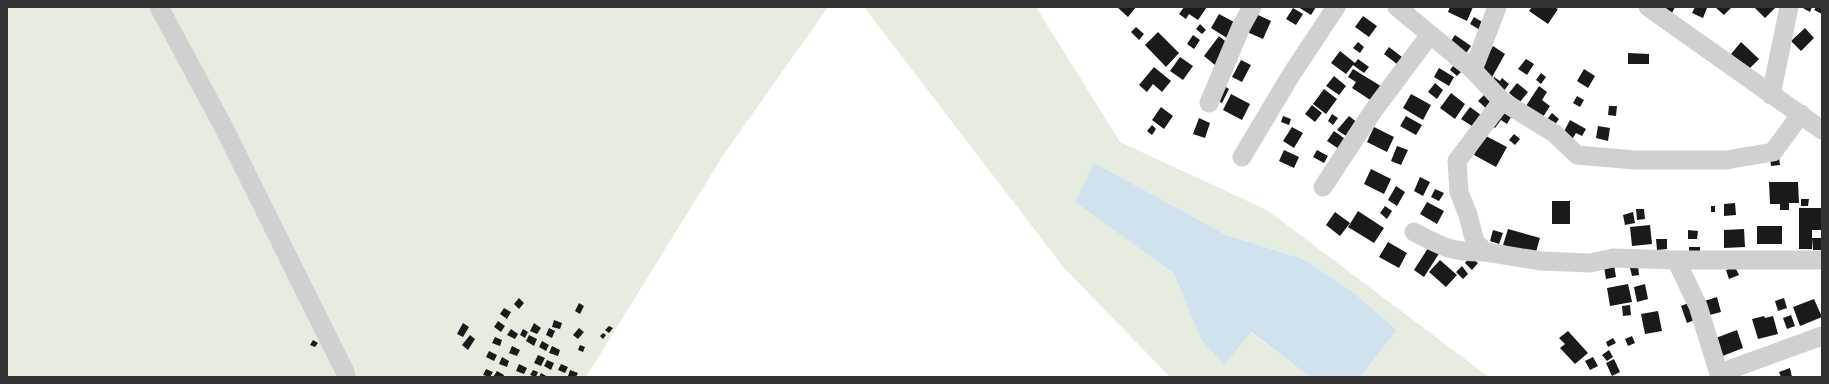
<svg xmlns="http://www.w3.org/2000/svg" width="1829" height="384" font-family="'Golos Text',sans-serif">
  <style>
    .green { fill: #e6ecdf }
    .water { fill: #cfe2ee }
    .building { fill: #1a1a1a }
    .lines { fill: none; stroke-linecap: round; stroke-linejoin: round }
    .minor { stroke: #d0d0d0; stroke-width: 19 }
  </style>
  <rect width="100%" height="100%" fill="#fff"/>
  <path class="green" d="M7,7H828L724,154L586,377H7Z
    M864,7H1036L1120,142L1267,210L1489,377H1360L1397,330L1353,292L1303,259L1226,235L1094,164L1075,202L1175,273L1202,341L1224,365L1250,332L1310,377H1170L1064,268Z"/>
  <path class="water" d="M1094,163L1226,235L1303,259L1353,292L1397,330L1360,377H1310L1251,332L1224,365L1202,341L1174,273L1075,202Z"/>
  <path class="building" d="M1117,7H1136L1128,17Z
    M1184,7H1207L1198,20L1189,14L1186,19L1179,14Z
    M1298,7H1316L1311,15Z
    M1450,7H1473L1467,21L1448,12Z
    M1532,7H1554L1558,9L1548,24L1529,11Z
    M1662,7H1675L1672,13Z
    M1695,7L1707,8L1703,18L1692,13Z
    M1715,7H1732L1724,15Z
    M1754,7H1776L1765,18Z
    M1801,7H1812L1810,12Z
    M1816,7H1822V14L1814,10Z
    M1293,8L1303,14L1296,25L1286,19Z
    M1219,14L1236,23L1227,38L1211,28Z
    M1256,14L1271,21L1263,39L1247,32Z
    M1363,16L1377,26L1369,37L1355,27Z
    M1474,17L1484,23L1480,30L1470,24Z
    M1200,24L1206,30L1202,34L1196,29Z
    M1136,27L1144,34L1139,40L1131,32Z
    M1805,28L1814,38L1801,51L1791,41Z
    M1158,32L1179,53L1166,67L1145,45Z
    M1193,35L1200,40L1194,49L1187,44Z
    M1455,35L1471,46L1465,55L1447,47Z
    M1219,36L1230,45L1215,65L1204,56Z
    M1358,42L1364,47L1360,53L1353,48Z
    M1741,42L1759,59L1748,70L1731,54Z
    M1493,46L1505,54L1491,79L1479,72Z
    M1389,47L1402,57L1397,64L1384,54Z
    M1340,51L1355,63L1358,59L1369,67L1364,73L1353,65L1346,74L1331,63Z
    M1628,53L1649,54V64H1628Z
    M1180,57L1193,66L1183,80L1170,71Z
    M1526,59L1534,64L1527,75L1518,69Z
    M1241,60L1251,65L1242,82L1232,77Z
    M1453,66L1461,72L1457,76L1450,70Z
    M1154,67L1171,81L1162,92L1153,84L1147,92L1139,85Z
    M1439,68L1454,77L1449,86L1434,77Z
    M1353,69L1384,88L1375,103L1352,88L1356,82L1348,77Z
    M1584,69L1595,76L1588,88L1577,81Z
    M1541,73L1546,77L1541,84L1536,80Z
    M1334,76L1346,86L1339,95L1326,86Z
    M1494,77L1500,81L1502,78L1509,84L1503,92L1490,83Z
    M1435,83L1443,90L1437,99L1428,92Z
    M1517,83L1528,92L1520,102L1509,93Z
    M1221,84L1229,89L1222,103L1213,98Z
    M1539,86L1547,92L1542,100L1550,106L1541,120L1524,109Z
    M1324,89L1337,99L1326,114L1313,104Z
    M1451,93L1465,104L1455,119L1440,108Z
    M1486,93L1496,103L1489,111L1478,101Z
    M1231,94L1250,104L1242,120L1223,110Z
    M1411,94L1431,105L1423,120L1403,108Z
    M1577,96L1584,100L1580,107L1573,103Z
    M1312,105L1322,113L1315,122L1305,114Z
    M1609,106H1617L1616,116L1608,115Z
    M1161,107L1173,116L1164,129L1152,120Z
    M1470,107L1481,115L1472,126L1461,119Z
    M1499,109L1511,117L1507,124L1501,120L1495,128L1489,124Z
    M1552,113L1559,119L1551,130L1543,124Z
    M1332,114L1338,118L1333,125L1328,121Z
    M1283,116L1291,119L1289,125L1281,122Z
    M1349,116L1359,124L1349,138L1337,130Z
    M1406,116L1422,125L1416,135L1400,126Z
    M1199,118L1210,123L1205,138L1193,134Z
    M1570,120L1586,129L1582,136L1576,133L1570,143L1561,137Z
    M1152,125L1156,129L1152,135L1147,131Z
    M1598,126L1610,128L1608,141L1596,138Z
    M1292,127L1303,133L1294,148L1283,141Z
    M1374,127L1394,137L1387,152L1367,142Z
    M1334,131L1348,141L1342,151L1327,141Z
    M1514,134L1520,139L1515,145L1509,140Z
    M1484,135L1507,147L1496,167L1474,155Z
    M1397,146L1408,150L1401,165L1391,161Z
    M1284,150L1299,157L1294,168L1279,161Z
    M1317,150L1328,156L1324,163L1313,157Z
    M1779,157L1780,165L1771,166L1770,158Z
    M1371,169L1391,179L1384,194L1364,184Z
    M1420,177L1430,182L1423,196L1414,191Z
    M1769,182H1798L1799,203H1789V210H1780V204H1770Z
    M1396,186L1405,192L1397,206L1388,200Z
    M1435,189L1444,193L1439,201L1431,197Z
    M1801,199H1809L1808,206H1801Z
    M1552,201H1570V224H1552Z
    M1427,202L1444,211L1437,224L1420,214Z
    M1735,203L1736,215L1724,216V204Z
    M1385,206L1392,211L1387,219L1380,213Z
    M1711,206H1715V212H1711Z
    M1799,208H1822V230H1812V249H1799Z
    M1636,209H1644L1645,219L1637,220Z
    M1358,211L1384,228L1374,243L1348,227Z
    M1335,212L1350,223L1340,236L1326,225Z
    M1633,212L1635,223L1625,225L1623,215Z
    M1650,225L1652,244L1632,246L1630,227Z
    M1757,226H1782V244H1757Z
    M1508,229L1540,238L1535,255L1503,245Z
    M1744,229L1745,247L1724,248V230Z
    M1493,230L1503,233L1499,244L1490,241Z
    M1688,230L1698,231L1697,239H1688Z
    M1812,238H1822V250H1813Z
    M1656,239H1667V249L1657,250Z
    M1388,242L1407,253L1399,268L1379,257Z
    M1430,245L1440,252L1424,277L1414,270Z
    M1689,247H1700V258H1689Z
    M1470,257L1478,263L1472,270L1465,263Z
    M1440,260L1457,275L1446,287L1429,272Z
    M1614,265L1616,277L1606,279L1604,267Z
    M1462,266L1468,274L1463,279L1456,272Z
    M1638,266L1639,275L1632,276L1630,268Z
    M1735,267L1739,275L1729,279L1726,270Z
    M1628,284L1632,302L1610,306L1607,288Z
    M1645,284L1648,299L1637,302L1634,287Z
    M1717,297L1721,312L1706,316L1701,302Z
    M519,298L524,303L519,309L514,304Z
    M1784,298L1787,308L1778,311L1775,301Z
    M1814,299L1822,317L1800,326L1793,307Z
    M1691,302L1697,319L1687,323L1681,306Z
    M579,303L584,306L580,314L575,311Z
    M1630,305L1631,315L1623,316L1622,306Z
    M504,308L511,312L507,319L500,314Z
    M1658,311L1662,331L1645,334L1641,314Z
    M1791,315L1795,326L1787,329L1783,318Z
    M1764,316L1765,318L1773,316L1778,334L1758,339L1752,319Z
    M554,320L562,323L560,329L552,327Z
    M498,321L505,326L501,332L494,327Z
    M463,323L469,327L463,337L457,334Z
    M534,323L541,328L537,334L530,331Z
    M609,326L613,328L609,333L605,330Z
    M549,328L555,331L552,338L546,335Z
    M579,328L584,332L578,339L573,335Z
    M511,329L518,334L515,339L507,335Z
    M523,329L528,332L525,338L520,335Z
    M1737,330L1743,348L1720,357L1713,339Z
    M1568,331L1588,353L1575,364L1560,348L1565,344L1559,338Z
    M603,333L606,335L603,339L600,336Z
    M470,335L475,339L468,350L462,345Z
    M529,335L537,339L534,346L526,341Z
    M1632,336L1635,343L1628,346L1625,339Z
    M495,337L502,340L500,346L492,343Z
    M1613,338L1616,343L1608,347L1606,342Z
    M313,340L318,343L315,347L310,345Z
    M542,341L549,345L546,351L539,347Z
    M580,345L585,347L583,352L578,350Z
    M512,346L520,350L517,356L509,353Z
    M552,346L560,350L558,356L549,353Z
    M1609,350L1613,357L1607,361L1602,355Z
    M489,351L497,355L494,361L486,357Z
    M538,355L545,358L541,366L534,363Z
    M502,357L509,361L507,367L499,364Z
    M1593,357L1598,366L1590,370L1585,361Z
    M1614,359L1620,372L1612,376L1606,363Z
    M547,360L554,363L551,370L544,366Z
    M519,364L527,368L524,374L516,371Z
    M561,364L568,367L565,373L558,370Z
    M1790,368L1792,377H1781L1779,372Z
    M486,369L493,372L490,377L483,375Z
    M533,370L538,372L536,377L530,375Z
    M570,370L578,373L576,377L568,376Z
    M497,371L504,375L503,377H493Z
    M541,373L548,377H539Z"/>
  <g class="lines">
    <path class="minor" d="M159,7L223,126L345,372L346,377
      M1397,7L1473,70L1502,101L1554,133L1577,155L1635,160H1726L1773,152L1801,114
      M1648,7L1822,130
      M1473,70L1497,7
      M1771,95L1789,7
      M1502,101L1457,161L1459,192L1468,215L1475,242L1486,252L1541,261L1590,263L1613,258L1676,260H1822
      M1209,103L1241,27L1252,7
      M1242,157L1291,75L1336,7
      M1323,187L1373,111L1429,36
      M1414,232C1442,247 1454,253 1486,252
      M1676,260L1698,306L1720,377
      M1719,377L1731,369L1822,336"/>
  </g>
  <rect width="1829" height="384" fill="none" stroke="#333333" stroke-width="16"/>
</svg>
